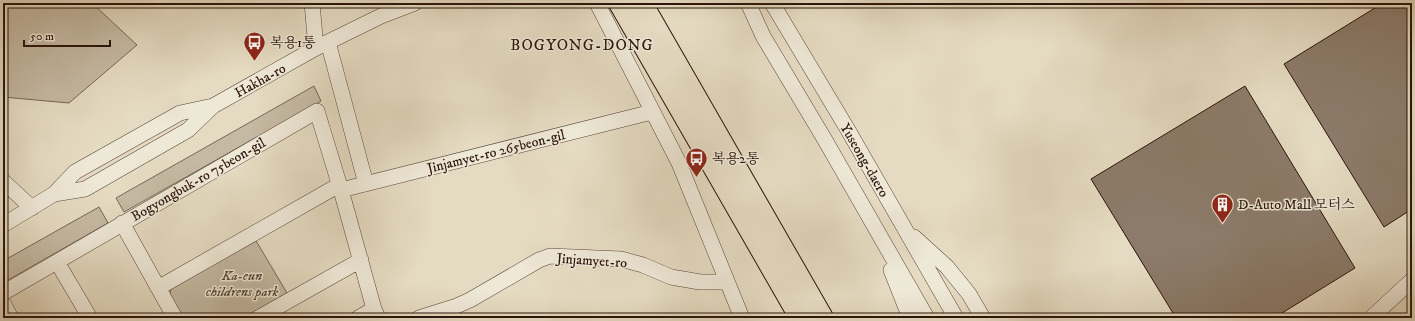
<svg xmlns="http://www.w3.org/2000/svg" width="1415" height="321" font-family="'IM FELL DW Pica','Noto Serif KR',serif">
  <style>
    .green { fill: #c5b9a3; stroke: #786657 }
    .building { fill: #8c7b6a; stroke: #2b140b }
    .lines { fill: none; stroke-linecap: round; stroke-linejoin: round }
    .minor-casing { stroke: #5a4639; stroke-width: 16 }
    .highway-casing { stroke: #2b140b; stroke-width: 24 }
    .minor { stroke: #eee8d7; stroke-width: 15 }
    .highway { stroke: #e5dbc2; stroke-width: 22 }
    .labels { text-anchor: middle; stroke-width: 3; stroke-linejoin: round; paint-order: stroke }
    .poi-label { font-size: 14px; fill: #2b140b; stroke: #eee8d7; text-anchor: start }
    .street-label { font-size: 14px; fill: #2b140b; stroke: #eee8d7 }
    .park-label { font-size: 14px; font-style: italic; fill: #594639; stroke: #eee8d7 }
    .quarter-label { font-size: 16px; letter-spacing: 1px; fill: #2b140b; stroke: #eee8d7 }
  </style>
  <rect width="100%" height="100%" fill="#e5dbc2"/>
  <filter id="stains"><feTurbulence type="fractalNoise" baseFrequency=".005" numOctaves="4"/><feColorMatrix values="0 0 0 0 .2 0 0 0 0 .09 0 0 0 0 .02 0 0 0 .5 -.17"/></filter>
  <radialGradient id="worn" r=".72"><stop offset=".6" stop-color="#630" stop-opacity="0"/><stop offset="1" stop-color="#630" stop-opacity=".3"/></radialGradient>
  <path class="green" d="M3,3H92L137,45L69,103L3,97Z
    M314,86L321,101L124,212L116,198Z
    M99,207L108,223L3,283V261Z
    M255,239L287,293L244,318H181L169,296L172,287Z"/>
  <path class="building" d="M1383,3H1412V209L1384,227L1284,64Z
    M1245,86L1355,268L1274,318H1176L1091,179Z"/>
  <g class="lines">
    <defs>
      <path id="minor" d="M312,3L316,48
        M597,3L679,163L742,318
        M748,3L763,36L825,140L927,318
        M772,3L848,130L956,318
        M328,42L366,184
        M3,181L32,208
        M341,190L652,112
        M54,194L85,189L188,130L213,106L316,48L381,16L415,3
        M122,223L175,318
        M3,225L54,194L75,172L180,113L213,106
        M914,237L947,267L969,294L983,318
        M57,262L90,318
        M891,270L910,318
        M158,288L339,185
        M3,293L317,111L341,190L374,309L378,318
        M3,303L11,318
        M258,318L361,260
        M358,318L374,309
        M419,318L454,307L470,300L539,260L550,256L621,259L643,265L671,277L700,282H727
        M1371,318L1412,280"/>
      <path id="highway" d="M620,3L801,318
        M641,3L822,318"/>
    </defs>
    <use href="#minor" class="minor-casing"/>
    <use href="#highway" class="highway-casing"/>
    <use href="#minor" class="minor"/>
    <use href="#highway" class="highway"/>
  </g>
  <defs>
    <symbol id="bus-pin" viewBox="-11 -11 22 30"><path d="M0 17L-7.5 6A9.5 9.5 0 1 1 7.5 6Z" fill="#8f2418" stroke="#eee8d7"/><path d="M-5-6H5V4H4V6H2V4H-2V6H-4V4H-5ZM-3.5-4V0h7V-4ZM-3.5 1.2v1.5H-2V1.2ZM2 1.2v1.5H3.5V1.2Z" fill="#fff"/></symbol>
    <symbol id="building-pin" viewBox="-11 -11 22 30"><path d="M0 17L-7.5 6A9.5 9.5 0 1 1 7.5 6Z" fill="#8f2418" stroke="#eee8d7"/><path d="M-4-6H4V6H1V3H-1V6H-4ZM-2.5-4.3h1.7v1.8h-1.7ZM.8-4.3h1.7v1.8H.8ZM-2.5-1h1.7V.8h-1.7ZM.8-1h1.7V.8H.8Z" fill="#fff"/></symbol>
  </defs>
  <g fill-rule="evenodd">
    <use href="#bus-pin" x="242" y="30" width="25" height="34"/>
    <use href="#bus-pin" x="684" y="146" width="25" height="34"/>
    <use href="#building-pin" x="1210" y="192" width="25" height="34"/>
  </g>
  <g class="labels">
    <g class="poi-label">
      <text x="270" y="47">복용1통</text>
      <text x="712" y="163">복용2통</text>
      <text x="1238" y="209">D-Auto Mall 모터스</text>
    </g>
    <g class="street-label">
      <text transform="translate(260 80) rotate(-29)" y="5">Hakha-ro</text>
      <text transform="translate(496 151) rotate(-14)" y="5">Jinjamyet-ro 265beon-gil</text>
      <text transform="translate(865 160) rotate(60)" y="5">Yuseong-daero</text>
      <text transform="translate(198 179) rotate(-30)" y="5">Bogyongbuk-ro 75beon-gil</text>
      <text transform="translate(592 260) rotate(4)" y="5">Jinjamyet-ro</text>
    </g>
    <g class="park-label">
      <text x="242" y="280">Ka-eun<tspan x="242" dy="16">childrens park</tspan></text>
    </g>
    <g class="quarter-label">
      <text x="582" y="50">BOGYONG-DONG</text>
    </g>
  </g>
  <rect width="1415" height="321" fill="none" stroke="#e5dbc2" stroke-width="16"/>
  <rect x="4" y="4" width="1407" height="313" fill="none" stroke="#2b140b" stroke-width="2"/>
  <rect x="8" y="8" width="1399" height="305" fill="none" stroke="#2b140b"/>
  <path d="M24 40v6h86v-6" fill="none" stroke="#2b140b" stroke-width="2"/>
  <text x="30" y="40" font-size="12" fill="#2b140b" stroke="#eee8d7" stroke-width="3" paint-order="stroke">50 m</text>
  <rect width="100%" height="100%" filter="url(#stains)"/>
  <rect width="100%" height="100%" fill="url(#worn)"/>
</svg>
